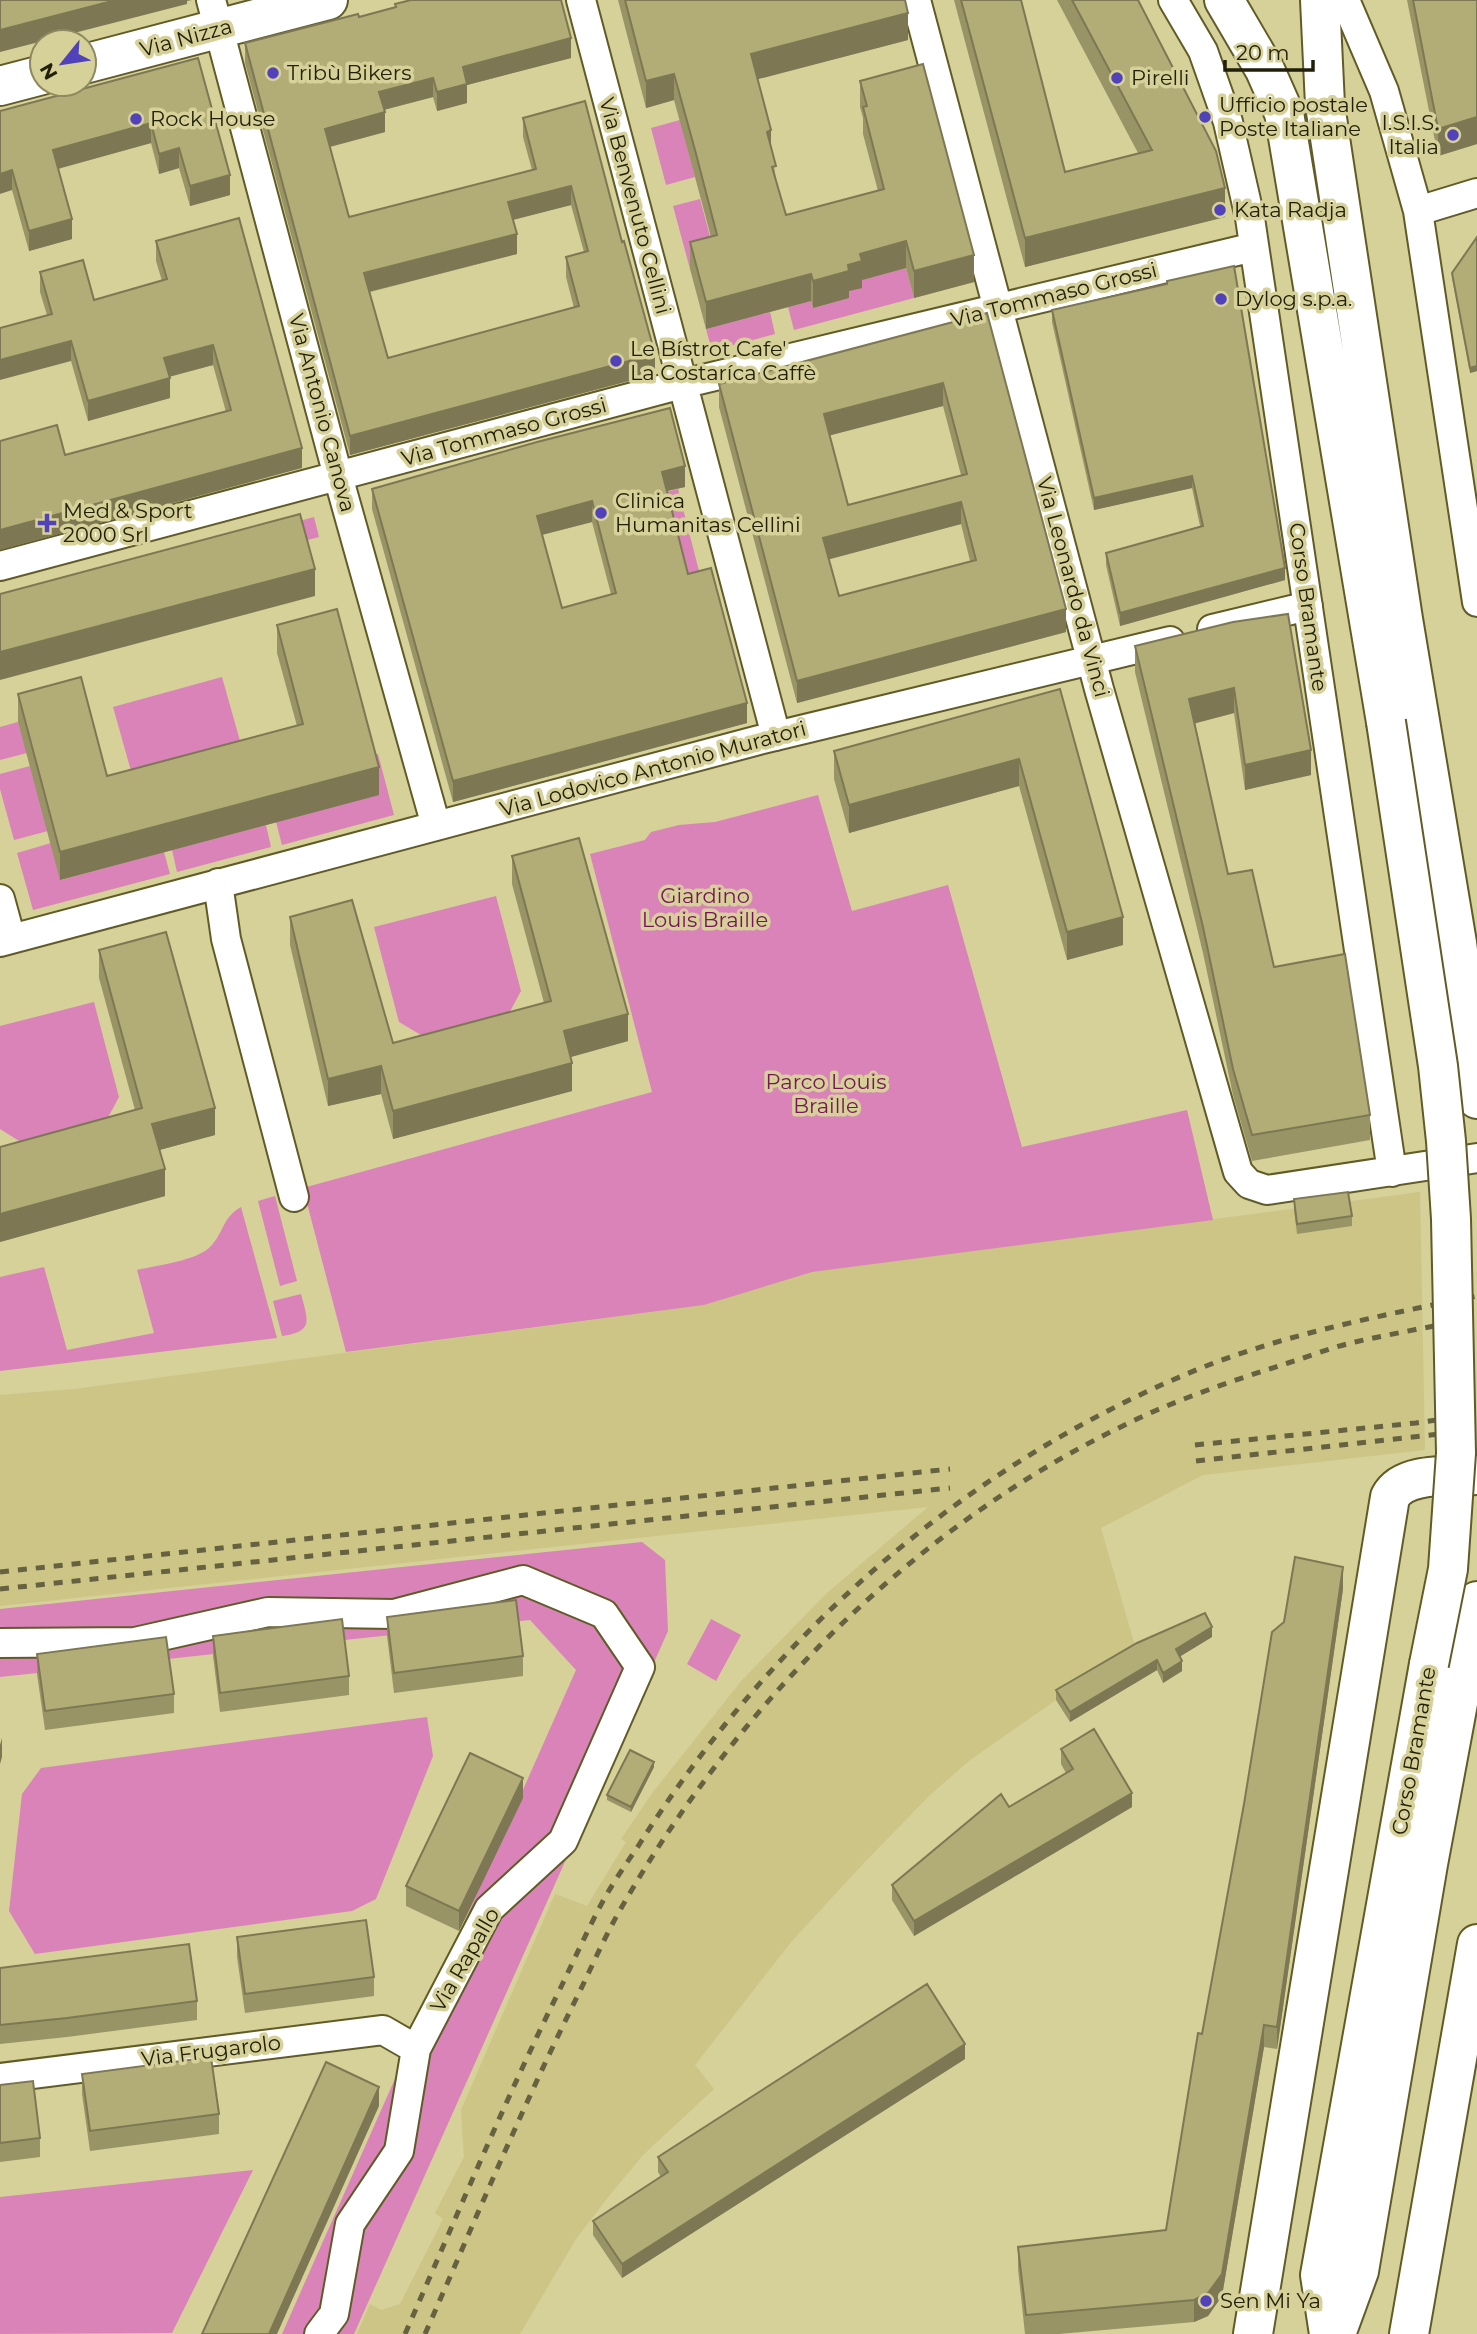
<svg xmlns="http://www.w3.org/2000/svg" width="1477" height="2334" font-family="Montserrat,sans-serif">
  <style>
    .built { fill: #ccc586 }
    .green { fill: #d983b9 }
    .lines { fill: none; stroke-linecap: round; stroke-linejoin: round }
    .street-casing { stroke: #615b27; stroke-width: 32 }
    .secondary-casing { stroke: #615b27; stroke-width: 42 }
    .street { stroke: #fff; stroke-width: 28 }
    .secondary { stroke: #fff; stroke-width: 38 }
    .rail { stroke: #666140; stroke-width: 5; stroke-dasharray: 9 9; stroke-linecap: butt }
    .secondary-bridge-casing { stroke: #615b27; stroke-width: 42; stroke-linecap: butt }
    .secondary-bridge { stroke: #fff; stroke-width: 38 }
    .wall { fill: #999465; fill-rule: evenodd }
    .shaded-wall { fill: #7d7853 }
    .building { fill: #b2ac76; stroke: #7d7853; stroke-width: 2; fill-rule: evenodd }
    .poi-dot { fill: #5142b9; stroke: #d6d099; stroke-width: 2.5 }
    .labels { text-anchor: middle; stroke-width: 7; stroke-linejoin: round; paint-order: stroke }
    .street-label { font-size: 21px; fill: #211e09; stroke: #d6d099 }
    .poi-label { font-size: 21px; fill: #211e09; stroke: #d6d099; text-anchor: start }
    .park-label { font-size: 21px; fill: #7a125d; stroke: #d6d099 }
  </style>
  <rect width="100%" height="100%" fill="#d6d099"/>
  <path class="built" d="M1420,1192L1425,1450L1203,1475L1101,1528L1137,1653L1056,1700L970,1760L930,1795L861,1866L792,1941L695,2065L714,2089L643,2155L609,2196L576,2239L520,2334H357L370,2304L381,2310L400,2304L443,2219L435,2213L464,2157L461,2110L555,1894L587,1906L626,1842L621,1839L653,1792L742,1680L827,1593L928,1507L0,1606V1395L74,1389L704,1305L811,1272Z"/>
  <path class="green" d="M680,120L695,177L666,185L651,128Z
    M700,199L717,262L690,269L673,206Z
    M906,268L914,298L794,330L788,307L811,301L813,308L849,298L848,292L860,280Z
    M770,312L775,334L712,351L706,329Z
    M678,489L699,571L684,575L662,493Z
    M314,517L319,537L264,551L259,532Z
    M222,677L244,755L135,785L113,707Z
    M18,722L27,753L0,760V727Z
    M378,754L394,815L282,845L276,822L369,756Z
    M30,766L48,831L14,840L0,789V774Z
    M818,795L852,911L948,885L1022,1147L1187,1110L1213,1220L812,1272L704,1305L346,1352L303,1188L652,1092L590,854L645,840L651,832L679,825L715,822Z
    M266,825L271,847L177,872L172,850Z
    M51,843L61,880L164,852L170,874L33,910L17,853Z
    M496,896L521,991L506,1019L426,1038L399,1022L374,927Z
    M94,1002L119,1097L104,1125L24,1144L0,1129V1026Z
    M275,1196L297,1281L280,1286L258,1201Z
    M241,1207L277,1338L0,1371V1277L44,1267L67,1350L154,1333L137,1270C158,1265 197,1261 211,1246C224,1232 222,1218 241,1207Z
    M301,1294C308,1321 314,1331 282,1336L273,1301Z
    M642,1542L665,1560L668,1631L354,2334H282L576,1670L530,1620L0,1677V1609Z
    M711,1619L741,1635L716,1681L687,1664Z
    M427,1717L433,1756L376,1899L352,1911L35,1954L9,1911L22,1794L41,1768Z
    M253,2170L172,2333L0,2334V2197Z"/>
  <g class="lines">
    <defs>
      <path id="street" d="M211,0L338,476L436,826
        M581,0L776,736
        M916,0L1099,689L1238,1172L1249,1184L1267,1190L1477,1158
        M1173,0L1203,51L1228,122L1250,218L1392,1172
        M1345,0L1384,91L1418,211L1477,602
        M1418,211L1477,193
        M0,566L682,384L1254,247
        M1212,629L1308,606
        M218,883L226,939L294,1197
        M0,899L11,939
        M0,942L759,740L1170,641
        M0,1643L135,1642L268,1612L394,1614L523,1580L604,1614L640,1667L563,1841L489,1909L416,2049L399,2151L350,2224L334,2314L319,2334
        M0,2078L383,2030L416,2049"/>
      <path id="secondary" d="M1224,0L1265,70L1284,113L1386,722
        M1320,0L1325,105L1403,619L1457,943L1477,1099
        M84,64L328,0
        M0,86L42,75
        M1253,2334L1390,1497C1404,1471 1451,1477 1477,1475
        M1329,2334L1320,2275L1429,1664
        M1336,2334L1359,2271L1428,1864L1477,1601
        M1409,2334L1477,1944"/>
    </defs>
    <use href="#street" class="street-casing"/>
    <use href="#secondary" class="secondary-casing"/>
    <use href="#street" class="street"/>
    <use href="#secondary" class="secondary"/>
    <path class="rail" d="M1195,1445L1416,1423L1477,1414
      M1196,1461L1477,1430
      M0,1572L950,1469
      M0,1589L950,1488
      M405,2334C456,2218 505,2100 561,1987C575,1958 588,1929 603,1901C613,1883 625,1865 637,1848C771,1634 967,1463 1201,1368C1289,1333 1384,1315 1477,1296
      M425,2334C474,2223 521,2110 575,2001C590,1971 603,1940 620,1910C743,1695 928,1511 1157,1410C1199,1392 1244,1377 1288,1363C1310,1356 1333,1347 1355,1342C1395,1333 1437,1326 1477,1317"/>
    <defs>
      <path id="secondary-bridge" d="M1386,722L1438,1066L1446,1141L1451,1219L1456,1453L1448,1569L1429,1664"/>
    </defs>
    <use href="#secondary-bridge" class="secondary-bridge-casing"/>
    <use href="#secondary-bridge" class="secondary-bridge"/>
  </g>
  <path class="wall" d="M618,0H905L908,40L757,79L771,147L776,179L786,215L878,191L863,134V118L860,107V81L974,282L914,298L906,268L862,280V288L849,291V298L813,308L811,301L706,329L690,269V242L711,237L695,177L674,100L646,108Z
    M954,0H1021L1065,172L1138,153L1057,0H1138L1225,217L1025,267Z
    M1407,0H1477V144L1438,156Z
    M395,4L571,58L467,85V103L437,111L433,97L384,110L385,132L330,147L349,217L532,170L523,137V118L585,101L655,374L350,455L245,63V43L359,17L395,8ZM571,205L584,252L566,257V277L574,308L388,358L370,292L517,254L513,220Z
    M198,58L230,195L190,206L179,168L159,174L151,143L58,169L72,239L29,251L12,190L0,111Z
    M1477,237V371L1470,373L1452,278V273Z
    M156,241L302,468L65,455L226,412L213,365L169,377L170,398L88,421L71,361L47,315L40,292V272L94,300L162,281L156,261Z
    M1167,281L1285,580L1120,626L1106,565V553L1200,526L1192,488L1094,510L1052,322V310L1167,284Z
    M987,313L1066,632L797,703L719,407V384ZM943,406L961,475L848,505L829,435ZM961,524L970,561L839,596L829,559Z
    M685,487L667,491L688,574L747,723L453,802L372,509V489ZM592,522L611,594L562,608L542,535Z
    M1233,622L1311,775L1245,790L1234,713L1195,723L1228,874L1274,967L1370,1115V1140L1252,1161L1233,1095L1203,953L1135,672V646Z
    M277,625L379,795L60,880L18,722V694L107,776L297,726L277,653Z
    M1060,689L1123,945L1067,960L1019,786L849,833L834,779V751Z
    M512,856L628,1041L570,1057L572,1091L393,1139L381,1094L328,1106L290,945V917L393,1043L544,1003L512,884Z
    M99,950L215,1135L159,1150L165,1196L0,1242V1147L135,1110L99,978Z
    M1294,1199L1352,1216V1226L1297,1234L1294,1209Z
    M1343,1589L1277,2049L1264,2047L1222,2296L1208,2316L1194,2322L1059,2334H1025L1018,2269V2247L1166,2230L1202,2034Z
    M387,1617L523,1656V1676L394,1693L387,1636Z
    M213,1636L349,1676V1695L220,1712L213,1656Z
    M1212,1637L1180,1656L1182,1671L1163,1683L1157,1670L1070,1722L1056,1700V1690Z
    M37,1654L174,1694V1713L45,1730L37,1674Z
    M1061,1749L1132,1807L914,1936L892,1900V1885L1009,1807L1066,1773L1061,1764Z
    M654,1767L631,1812L607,1800V1795Z
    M523,1798L459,1931L406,1906V1886Z
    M237,1937L374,1977V1996L245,2013L237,1957Z
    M0,1968L197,2001V2020L67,2037L0,2044Z
    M965,2059L622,2278L593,2235V2221L661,2177L658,2172V2157Z
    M82,2074L219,2114V2134L90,2151L82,2094Z
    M0,2085L40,2138V2157L0,2162Z"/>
  <path class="shaded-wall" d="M116,0H192L187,1V4L0,52V30Z
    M908,13V40L751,81V54Z
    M571,38V58L467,85V103L437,111V92L463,67Z
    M674,74V100L646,108V81Z
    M433,78V97L379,111V92Z
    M385,112V132L325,148V129Z
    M1477,117V144L1438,156V129Z
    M151,123V143L53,170V150Z
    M771,130V157L767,132Z
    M179,148V168L159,174V154Z
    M12,170V190L0,194V174Z
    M230,175V195L190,206V186Z
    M571,186V205L508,221V202Z
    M1225,188V217L1025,267V238Z
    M72,219V239L29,251V231Z
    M517,234V254L364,293V273Z
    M906,241V268L862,280V288L849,291V298L813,308V281L860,254Z
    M974,255V282L914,298V271Z
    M811,274V301L706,329V302Z
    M71,341V361L0,380V360Z
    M213,345V365L164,378V358Z
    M655,354V374L350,455V436Z
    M1477,366V371L1470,373V368Z
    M170,378V398L88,421V401Z
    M943,383V406L824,437V414Z
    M302,448V468L0,550V530Z
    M685,466V487L662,492V472Z
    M1192,476V488L1094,510V498Z
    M592,501V522L537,536V516Z
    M961,502V524L823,561V538Z
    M1285,568V580L1120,626V613Z
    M315,569V596L0,680V652Z
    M1066,609V632L797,703V681Z
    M1234,688V713L1189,725V699Z
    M747,703V723L453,802V781Z
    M1311,750V775L1245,790V765Z
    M1019,759V786L849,833V805Z
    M379,767V795L60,880V852Z
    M1123,917V945L1067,960V932Z
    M628,1014V1041L564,1059V1031Z
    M572,1063V1091L393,1139V1111Z
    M381,1066V1094L328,1106V1079Z
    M215,1108V1135L152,1152V1124Z
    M165,1169V1196L0,1242V1214Z
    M1343,1567V1589L1277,2049V2027Z
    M1212,1627V1637L1176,1659V1649Z
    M1157,1660V1670L1070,1722V1712Z
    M1182,1661V1671L1163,1683V1673Z
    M2,1738V1757L0,1764V1745Z
    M654,1762V1767L631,1812V1807Z
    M523,1778V1798L459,1931V1911Z
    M1132,1793V1807L914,1936V1921Z
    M1264,2025V2047L1222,2296L1208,2316L1194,2322V2300Z
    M965,2044V2059L622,2278V2264Z
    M379,2087V2106L277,2334H269Z"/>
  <path class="building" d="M0,0H116L0,30Z
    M411,0H561L571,38L463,67L467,84L437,92L433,78L379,92L385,112L325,129L349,217L536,169L523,118L585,101L622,242L624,241L655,354L350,436L245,43L358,14L359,17L396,7L395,4ZM571,186L588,251L566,257L579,306L388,358L364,273L517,234L508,202Z
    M625,0H905L908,13L751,54L771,130L767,132L776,166L772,167L786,215L884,189L863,107L867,106L860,81L923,64L974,255L914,271L906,241L860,254L862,261L848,265L849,271L813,281L811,274L706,302L690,242L717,235L695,150L674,74L646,81Z
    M961,0H1021L1065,172L1152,150L1072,0H1138L1216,151L1225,188L1025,238Z
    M1413,0H1477V117L1438,129Z
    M198,58L230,175L190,186L179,148L159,154L151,123L53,150L72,219L29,231L12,170L0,174V111Z
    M239,218L302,448L0,530V441L57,425L65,455L231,410L213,345L164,358L170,378L88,401L71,341L0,360V328L52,314L40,272L83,260L94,300L167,279L156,241Z
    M1477,237V366L1470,368L1452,273Z
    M1234,266L1285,568L1120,613L1106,553L1203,526L1192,476L1094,498L1052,310L1167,284V281Z
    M987,313L1066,609L797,681L719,384ZM943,383L967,474L848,505L824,414ZM961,502L976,560L839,596L823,538Z
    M670,408L685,466L662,472L688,574L711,568L747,703L453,781L372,489L537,442ZM592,501L616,593L562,608L537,516Z
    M300,514L315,569L0,652V594Z
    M337,609L379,767L60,852L18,694L81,677L107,776L303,724L277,625Z
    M1288,614L1311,750L1245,765L1234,688L1189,699L1228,874L1252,870L1274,967L1345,954L1370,1115L1252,1135L1233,1069L1203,927L1135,646L1233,622Z
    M1060,689L1123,917L1067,932L1019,759L849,805L834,751Z
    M579,838L628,1014L564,1031L572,1063L393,1111L381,1066L328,1079L290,917L352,900L393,1043L551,1001L512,856Z
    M166,932L215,1108L152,1124L165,1169L0,1214V1147L142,1108L99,950Z
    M1348,1192L1352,1216L1297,1224L1294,1199Z
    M1295,1557L1343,1567L1277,2027L1264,2025L1222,2274L1208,2293L1194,2300L1026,2315L1018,2247L1166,2230L1198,2033L1202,2034L1244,1804L1272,1632L1284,1622Z
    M516,1600L523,1656L394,1673L387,1617Z
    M1205,1613L1212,1627L1176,1649L1182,1661L1163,1673L1157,1660L1070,1712L1056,1690L1137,1643Z
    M342,1619L349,1676L220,1693L213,1636Z
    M166,1637L174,1694L45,1711L37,1654Z
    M1094,1729L1132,1793L914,1921L892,1885L1001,1794L1009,1807L1073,1769L1061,1749Z
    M630,1750L654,1762L631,1807L607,1795Z
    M470,1753L523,1778L459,1911L406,1886Z
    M366,1920L374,1977L245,1994L237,1937Z
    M189,1944L197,2001L67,2018L0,2025V1968Z
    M927,1984L965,2044L622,2264L593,2221L668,2172L658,2157Z
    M211,2057L219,2114L90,2131L82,2074Z
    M326,2062L379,2087L269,2334H202Z
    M33,2081L40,2138L0,2143V2085Z"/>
  <g class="poi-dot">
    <circle cx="273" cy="73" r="7"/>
    <circle cx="1117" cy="78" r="7"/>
    <circle cx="1205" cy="117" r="7"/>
    <circle cx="136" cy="119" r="7"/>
    <circle cx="1453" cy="135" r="7"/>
    <circle cx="1220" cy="210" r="7"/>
    <circle cx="1221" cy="299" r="7"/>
    <circle cx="616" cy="361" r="7"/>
    <circle cx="601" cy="513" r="7"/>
    <path d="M43.5 512.5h7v7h7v7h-7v7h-7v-7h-7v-7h7z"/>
    <circle cx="1206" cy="2301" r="7"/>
  </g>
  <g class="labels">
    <g class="street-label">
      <text transform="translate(186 38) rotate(-15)" y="7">Via Nizza</text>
      <text transform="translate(635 206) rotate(75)" y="7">Via Benvenuto Cellini</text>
      <text transform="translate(1054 295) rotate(-14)" y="7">Via Tommaso Grossi</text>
      <text transform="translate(322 413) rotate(75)" y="7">Via Antonio Canova</text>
      <text transform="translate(504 432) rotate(-15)" y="7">Via Tommaso Grossi</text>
      <text transform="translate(1073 587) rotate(75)" y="7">Via Leonardo da Vinci</text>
      <text transform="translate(1308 607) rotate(82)" y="7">Corso Bramante</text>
      <text transform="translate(653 769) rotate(-15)" y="7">Via Lodovico Antonio Muratori</text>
      <text transform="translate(1414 1751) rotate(-80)" y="7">Corso Bramante</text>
      <text transform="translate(465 1960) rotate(-60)" y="7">Via Rapallo</text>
      <text transform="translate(211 2051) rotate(-7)" y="7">Via Frugarolo</text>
    </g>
    <g class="poi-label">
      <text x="287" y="80">Tribù Bikers</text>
      <text x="1131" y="85">Pirelli</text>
      <text x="1219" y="112">Ufficio postale<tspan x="1219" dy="24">Poste Italiane</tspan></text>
      <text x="150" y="126">Rock House</text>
      <text x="1439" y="130" text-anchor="end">I.S.I.S.<tspan x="1439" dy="24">Italia</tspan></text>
      <text x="1234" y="217">Kata Radja</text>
      <text x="1235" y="306">Dylog s.p.a.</text>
      <text x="630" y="356">Le Bístrot Cafe'<tspan x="630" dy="24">La Costaríca Caffè</tspan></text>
      <text x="615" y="508">Clinica<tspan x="615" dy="24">Humanitas Cellini</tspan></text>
      <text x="63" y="518">Med &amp; Sport<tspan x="63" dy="24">2000 Srl</tspan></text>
      <text x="1220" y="2308">Sen Mi Ya</text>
    </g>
    <g class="park-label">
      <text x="705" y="903">Giardino<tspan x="705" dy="24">Louis Braille</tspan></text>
      <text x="826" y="1089">Parco Louis<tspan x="826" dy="24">Braille</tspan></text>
    </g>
  </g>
  <g transform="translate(63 63) rotate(240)"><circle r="33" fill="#d6d099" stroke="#8e895f" stroke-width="2"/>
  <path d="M0-5L12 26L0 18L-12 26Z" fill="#5142b9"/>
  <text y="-10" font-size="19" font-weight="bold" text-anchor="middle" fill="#211e09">N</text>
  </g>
  <path d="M1225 60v10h88v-10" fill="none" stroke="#211e09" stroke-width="3.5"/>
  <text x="1236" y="60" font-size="21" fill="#211e09" stroke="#d6d099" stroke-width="5" paint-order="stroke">20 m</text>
</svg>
